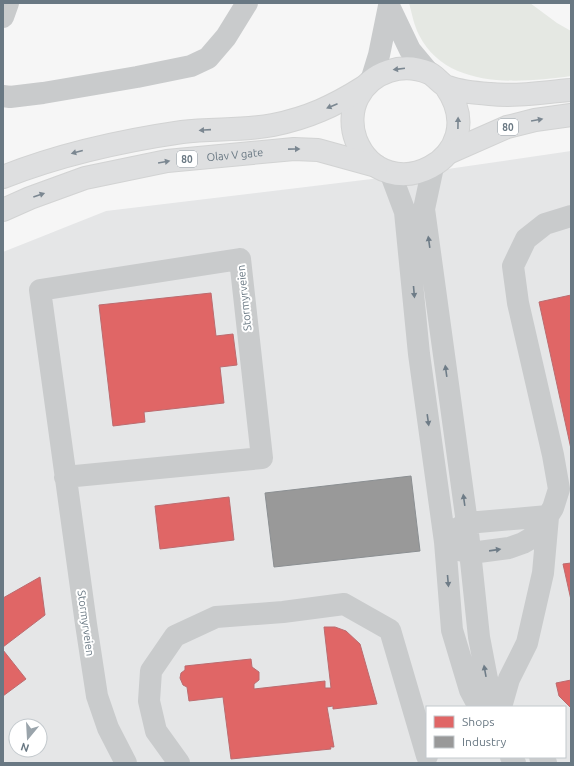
<svg xmlns="http://www.w3.org/2000/svg" width="574" height="766" font-family="Ubuntu,sans-serif">
  <style>
    .built { fill: #e5e6e7; fill-rule: evenodd }
    .green { fill: #e5e8e3 }
    .shops { fill: #e06666; stroke: #bc6b6f }
    .industry { fill: #999; stroke: #8b8f92 }
    .lines { fill: none; stroke-linecap: round; stroke-linejoin: round }
    .highway-casing { stroke: #d2d3d3; stroke-width: 24 }
    .minor { stroke: #c9cbcc; stroke-width: 22 }
    .highway { stroke: #dedfe0; stroke-width: 22 }
    .oneway { fill: #7b8791 }
    .oneway2 { fill: #6e7c87 }
    .labels { text-anchor: middle; stroke-width: 4; stroke-linejoin: round; paint-order: stroke }
    .shield { fill: #fff; stroke: #96a0a8; stroke-width: 1 }
    .shield-label { font-size: 10px; font-weight: bold; fill: #697883 }
    .street-label { font-size: 11px; fill: #697883; stroke: #fff }
  </style>
  <rect width="100%" height="100%" fill="#f6f6f6"/>
  <path class="built" d="M571,151V763H3V252L106,211L413,174ZM427,707H565V757H427ZM16,726H40V750H16Z"/>
  <path class="green" d="M409,3H530L557,23L571,31V76C520,83 447,90 419,35C414,25 412,14 409,3Z"/>
  <path class="shops" d="M211,293L216,336L233,334L237,365L220,367L224,403L144,412L145,422L113,426L99,305Z
    M571,295V449L539,302Z
    M229,497L234,540L160,549L155,506Z
    M571,563V600L563,564Z
    M40,577L45,615L3,647V598Z
    M324,627H335L346,631L360,644L377,704L333,709V706L327,707L334,747H330L331,749L231,759L223,697L189,701L187,687L183,685L180,678L181,673L185,670V666L251,659L252,667L259,672V680L254,684V689L325,681V688H331Z
    M3,650L26,679L3,696Z
    M571,680V708L559,696L556,683Z"/>
  <path class="industry" d="M411,476L420,551L274,567L265,493Z"/>
  <g class="lines">
    <defs>
      <g id="highway">
        <path d="M446,87C495,158 385,212 356,140C351,127 351,110 358,97C372,71 403,62 429,73C436,76 441,85 448,87C461,92 476,93 490,94C516,97 544,92 571,90"/>
        <path d="M448,153L507,127L535,120L571,115"/>
        <path d="M3,177C61,154 120,141 182,132C212,128 243,131 273,125C308,118 334,106 364,87"/>
        <path id="s1" d="M3,210L30,198L85,178L167,161L294,149L318,150L376,166"/>
      </g>
    </defs>
    <use href="#highway" class="highway-casing"/>
    <path class="minor" d="M3,17L8,3
      M371,81L379,55L389,6L410,50L430,74
      M3,96L10,97L43,93L137,77L191,66L208,58L226,37L247,3
      M433,167L424,209L467,523L479,637L487,679L499,707
      M390,172L405,212L419,354L445,542L452,630L470,690L479,707
      M65,477L262,458L240,259L40,290L86,624L97,696L108,728L126,763
      M455,530L467,523L548,516
      M456,549L471,553L509,548L523,543L535,536L553,508L559,489L553,455L518,303L513,266L526,239L545,224L571,216
      M501,707L509,679L527,643L543,573L548,517
      M511,757L515,763
      M540,757L546,763
      M179,763L156,731L149,701L151,671L175,636L216,617L283,612L344,604L390,630L427,756"/>
    <use href="#highway" class="highway"/>
  </g>
  <defs><path id="oneway-solid" d="M-6-.8H1V-3.2L6.5 0L1 3.2V.8H-6Z"/></defs>
  <g class="oneway">
    <use href="#oneway-solid" transform="translate(399 69) rotate(173)"/>
    <use href="#oneway-solid" transform="translate(332 106) rotate(157)"/>
    <use href="#oneway-solid" transform="translate(537 120) rotate(-10)"/>
    <use href="#oneway-solid" transform="translate(458 123) rotate(-89)"/>
    <use href="#oneway-solid" transform="translate(205 130) rotate(176)"/>
    <use href="#oneway-solid" transform="translate(294 149) rotate(-1)"/>
    <use href="#oneway-solid" transform="translate(77 152) rotate(165)"/>
    <use href="#oneway-solid" transform="translate(164 162) rotate(-10)"/>
    <use href="#oneway-solid" transform="translate(39 195) rotate(-19)"/>
  </g>
  <g class="oneway2">
    <use href="#oneway-solid" transform="translate(429 242) rotate(-98)"/>
    <use href="#oneway-solid" transform="translate(414 292) rotate(85)"/>
    <use href="#oneway-solid" transform="translate(446 371) rotate(-98)"/>
    <use href="#oneway-solid" transform="translate(428 420) rotate(82)"/>
    <use href="#oneway-solid" transform="translate(464 500) rotate(-98)"/>
    <use href="#oneway-solid" transform="translate(495 550) rotate(-8)"/>
    <use href="#oneway-solid" transform="translate(448 581) rotate(85)"/>
    <use href="#oneway-solid" transform="translate(485 671) rotate(-100)"/>
  </g>
  <g class="labels">
    <g class="shield">
      <rect x="498" y="119" width="20" height="16" rx="3"/>
      <rect x="177" y="151" width="20" height="16" rx="3"/>
    </g>
    <g class="shield-label">
      <text x="508" y="131">80</text>
      <text x="187" y="163">80</text>
    </g>
    <g class="street-label">
      <text dy="4" stroke="none"><textPath href="#s1" startOffset="240">Olav V gate</textPath></text>
      <text transform="translate(244 298) rotate(-96)" y="4">Stormyrveien</text>
      <text transform="translate(86 623) rotate(82)" y="4">Stormyrveien</text>
    </g>
  </g>
  <rect width="574" height="766" fill="none" stroke="#697883" stroke-width="8"/>
  <rect x="426" y="706" width="140" height="52" fill="#ffffff" stroke="#c3c9cd"/>
  <rect x="434" y="716" width="20" height="12" fill="#e06666" stroke="#c3c9cd"/>
  <text x="462" y="726" font-size="12" fill="#697883">Shops</text>
  <rect x="434" y="736" width="20" height="12" fill="#999999" stroke="#c3c9cd"/>
  <text x="462" y="746" font-size="12" fill="#697883">Industry</text>
  <g transform="translate(28 738) rotate(198)"><circle r="19" fill="#ffffff" stroke="#c3c9cd"/>
  <path d="M0-3L7 15L0 10L-7 15Z" fill="#9aa4ab"/>
  <text y="-6" font-size="11" font-weight="bold" text-anchor="middle" fill="#697883">N</text>
  </g>
</svg>
